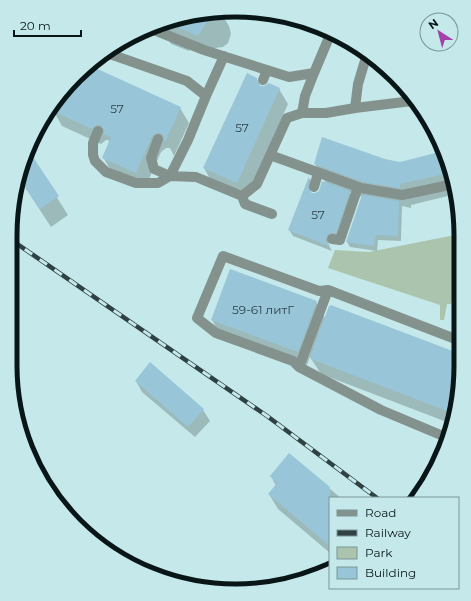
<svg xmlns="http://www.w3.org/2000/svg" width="471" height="601" font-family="Montserrat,sans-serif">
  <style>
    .green { fill: #abc4ad }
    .shadow { fill: #0003 }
    .building { fill: #98c6d8 }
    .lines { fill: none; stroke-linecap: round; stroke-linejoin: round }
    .minor { stroke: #84928d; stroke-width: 10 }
    .rail-casing { stroke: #2f4142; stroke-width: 4.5 }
    .rail { stroke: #c5e9ea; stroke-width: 3; stroke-dasharray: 9; stroke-linecap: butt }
    .labels { text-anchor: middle; stroke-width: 3; stroke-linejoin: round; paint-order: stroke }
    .number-label { font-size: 12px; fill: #2d4247 }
    .rim { fill: none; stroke: #091617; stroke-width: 5 }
  </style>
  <rect width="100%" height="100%" fill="#c5e9ea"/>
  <path class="green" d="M455,235L460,237L459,282L451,304H447L444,320H440V305L328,268L335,250L369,252Z"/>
  <path class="shadow" d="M206,12L221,13L229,26L231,34L228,43L223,47L215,48L210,55L191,48L189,51L171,44L168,39L152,30Z
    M90,67L180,108L189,123L174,156L170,148H166L161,152L145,188L112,173L103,157L110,143L108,140H106L101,144L62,126L53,110L66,87Z
    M256,78L261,87L279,89L288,104L246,198L213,184L204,168Z
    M28,152L68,215L51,227L19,178L22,163Z
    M443,152L453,177L456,194L411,205V208L402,206L401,241L378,240L377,251L350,247L347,242L362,197L350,192L352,197L338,238H332L328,244L332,251L293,236L289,230L309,178L312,182L310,193L311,194L320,192L326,183L315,164L384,160L400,163Z
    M316,302L325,318L457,409L452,424L321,374L310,357L306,367L221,336L212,320Z
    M150,364L203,410L210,421L195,437L142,392L136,381Z
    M289,455L341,498H330V553L278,509L269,494L276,486L271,476Z"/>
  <path class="building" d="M206,12H214L198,36L170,24Z
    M91,66L181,107L165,142L163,135L161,133H157L152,136L136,173L102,158L111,137L104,134V130L101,125H97L92,129L52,111L66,87Z
    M247,73L257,78V81L260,86H264L269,83L280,88L237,183L203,168Z
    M322,137L385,159L400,162L443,151L449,173L400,184V188L363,182L314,164Z
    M29,151L59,196L40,209L19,178L22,163Z
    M309,176L308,188L312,193H315L319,191L322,181L350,191L336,233H329L326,238V242L330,245L329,246L288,230Z
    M362,195L399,201L398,236L376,235L374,246L346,242Z
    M230,269L317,301L298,352L211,320Z
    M331,305L458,353L457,409L455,414L311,359V358L310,357L329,306H330Z
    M150,362L204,409L188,427L135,381Z
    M289,453L330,487V546L268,494L277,483L270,476Z"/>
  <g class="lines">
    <path class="minor" d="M154,30L204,50L289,77L314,73L330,35
      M107,53L187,81L206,96L188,140L170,176L154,169L151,158L158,139
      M263,80L267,70
      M206,96L224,56
      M355,108L358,84L367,54
      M302,113L305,96L314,73
      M98,131L93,143V155L95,161L106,172L136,183H158L170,176L196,177L242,196L257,184L287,118L302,113H326L355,108L412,101
      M270,155L361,188L402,195L454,184
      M314,187L318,173
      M242,196L245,204L272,214
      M332,239L340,240L358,187
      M299,367L328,290
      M448,438L381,410L299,367L293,361L216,333L197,318L223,256L319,291L328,290L458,340"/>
    <defs>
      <path id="rail" d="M10,239L267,416L377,498"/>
    </defs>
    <use href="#rail" class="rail-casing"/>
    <use href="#rail" class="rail"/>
  </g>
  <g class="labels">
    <g class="number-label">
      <text x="117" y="113">57</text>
      <text x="242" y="132">57</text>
      <text x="318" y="219">57</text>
      <text x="263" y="314">59-61 литГ</text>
    </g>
  </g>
  <path d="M0 0H471V601H0ZM235 17H236A218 218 0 0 1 454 235V366A218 218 0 0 1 236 584H235A218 218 0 0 1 17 366V235A218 218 0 0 1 235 17Z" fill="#c5e9ea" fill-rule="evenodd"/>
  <path class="rim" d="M235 17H236A218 218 0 0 1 454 235V366A218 218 0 0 1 236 584H235A218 218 0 0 1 17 366V235A218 218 0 0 1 235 17Z"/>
  <rect x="329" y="497" width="130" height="92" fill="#c5e9ea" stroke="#7a9596"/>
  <rect x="337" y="510" width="20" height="6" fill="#84928d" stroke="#7a9596"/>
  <text x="365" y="517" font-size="12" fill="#091617">Road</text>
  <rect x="337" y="530" width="20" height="6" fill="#2f4142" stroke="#7a9596"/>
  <text x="365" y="537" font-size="12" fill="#091617">Railway</text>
  <rect x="337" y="547" width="20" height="12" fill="#abc4ad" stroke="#7a9596"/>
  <text x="365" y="557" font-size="12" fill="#091617">Park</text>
  <rect x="337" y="567" width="20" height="12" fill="#98c6d8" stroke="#7a9596"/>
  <text x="365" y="577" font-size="12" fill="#091617">Building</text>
  <g transform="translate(439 32) rotate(324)"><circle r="19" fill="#c5e9ea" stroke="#7a9596"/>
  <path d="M0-3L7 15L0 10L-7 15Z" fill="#a441a6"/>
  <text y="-6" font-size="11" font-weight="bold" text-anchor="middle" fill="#091617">N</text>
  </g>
  <path d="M14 30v6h67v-6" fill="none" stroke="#091617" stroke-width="2"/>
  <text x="20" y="30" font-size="12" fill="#091617" stroke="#c5e9ea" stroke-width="3" paint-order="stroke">20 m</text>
</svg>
